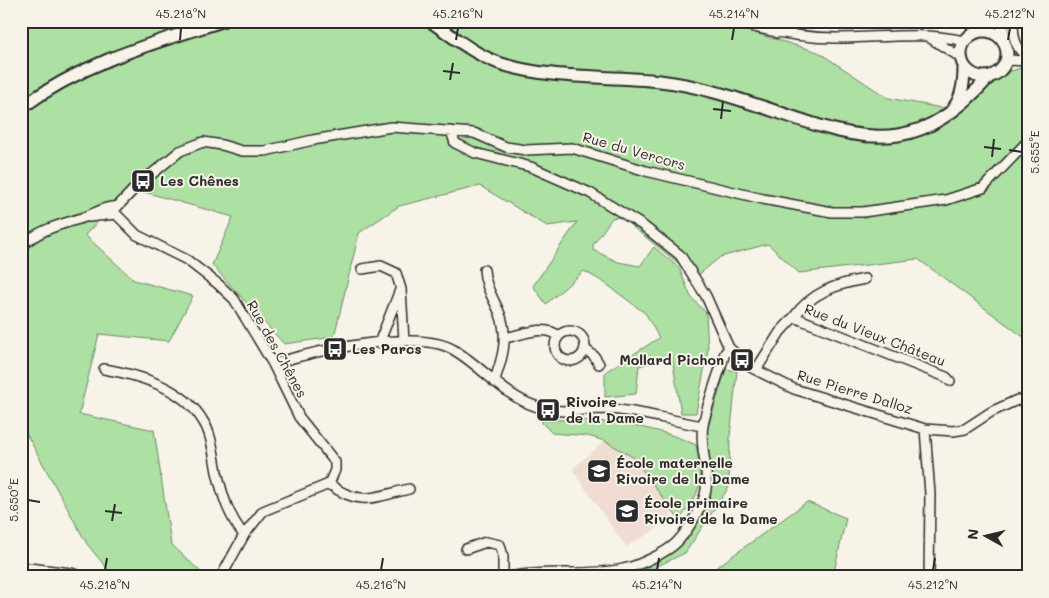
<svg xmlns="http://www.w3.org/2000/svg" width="1049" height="598" font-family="Mali,sans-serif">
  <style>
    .built { fill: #f0dcd2 }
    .green { fill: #ace1a3; stroke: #6c8667 }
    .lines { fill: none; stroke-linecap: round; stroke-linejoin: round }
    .minor-casing { stroke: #2b2b2b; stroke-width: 12 }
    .major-casing { stroke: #2b2b2b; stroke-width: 15 }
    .minor { stroke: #f7f3e8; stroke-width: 9 }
    .major { stroke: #f7f3e8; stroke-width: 11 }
    .ticks { fill: none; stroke: #2b2b2b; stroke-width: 2 }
    .labels { text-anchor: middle; stroke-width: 4; stroke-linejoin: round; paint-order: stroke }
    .street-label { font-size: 14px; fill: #2b2b2b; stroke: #f7f3e8 }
    .poi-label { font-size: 14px; font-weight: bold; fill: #2b2b2b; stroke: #f7f3e8; text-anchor: start }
    .neatline { fill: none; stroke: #2b2b2b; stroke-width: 2 }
    .ticks-label { font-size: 12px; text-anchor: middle; fill: #2b2b2b }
  </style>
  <rect width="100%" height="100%" fill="#f7f3e8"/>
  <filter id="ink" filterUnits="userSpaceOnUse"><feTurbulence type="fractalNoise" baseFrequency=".02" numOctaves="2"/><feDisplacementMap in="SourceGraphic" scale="10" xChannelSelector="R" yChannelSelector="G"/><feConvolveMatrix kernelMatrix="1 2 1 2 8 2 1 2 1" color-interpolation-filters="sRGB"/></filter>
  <g filter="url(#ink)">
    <path class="built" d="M605,441L633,447L681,505L653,531L626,547L572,469Z"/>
    <path class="green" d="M21,21H715L818,52L888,98L942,108L983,91L1011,71L1028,66V336L1025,338L918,259L799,273L768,244L720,257L696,277L620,217L612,218L593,245V250L618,262L640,266L654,247L679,268L691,297L706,313L708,350L696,413H681L672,357L639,366L636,394L605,397V372L659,338L646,314L605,283L584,271L546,304L533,286L577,222L547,226L480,186L399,206L359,233L334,337L284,344L212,265L233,217L130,188L85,235L134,280L193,296L169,341L99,334L79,414L154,430L171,544L203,574V577H114L87,544L21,424Z
      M726,369L737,371L730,437L729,487L685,553L651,569L653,577H594L638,568L650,569L648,564L678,545L709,487L707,430Z
      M542,420C593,419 650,423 696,445C703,482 703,490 679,520L633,457L605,441L588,436L552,433L542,423Z
      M807,502L846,518L833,577H703Z"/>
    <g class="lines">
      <defs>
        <path id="minor" d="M731,21C766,31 801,38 837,38C880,38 922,31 964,41
          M1013,21C1013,37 1015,48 1028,58
          M777,33L778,21
          M930,38L960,57
          M1007,60L1028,61
          M451,131L455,143L475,153L531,167L590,193L642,225L680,255L706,296L729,348L752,368L794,389L925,429L953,431L965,429L991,412L1017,400L1028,401
          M117,207L137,186L180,151L203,142L222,145L242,151H265L313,140L391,127L474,133L506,147L526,150L572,148L646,171L763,199L832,212H863L946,200L983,188L1028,141
          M116,214L137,235L187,260L218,284L234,299L273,364L299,417L335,462V470L329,484
          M89,217L116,214
          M21,246C42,228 60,225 85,217C94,214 107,205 117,207
          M362,269L381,266L396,273L401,289L404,341
          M484,270C485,287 494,299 500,314C509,338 502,360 494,382
          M794,317C811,293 836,284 865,279
          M555 346a15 15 0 1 1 30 0a15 15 0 1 1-30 0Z
          M505,338C521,335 546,324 558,336
          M379,343L400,290
          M585,349L594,356L599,364
          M273,364C313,351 417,328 454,350C483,367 503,395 535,406C559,415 581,409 606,409C638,410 671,421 703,426
          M104,369C139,375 184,388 203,421C212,434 214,457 217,472C223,497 228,515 244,535L221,577
          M756,370L780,332L794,317L946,377L950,381
          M925,429L930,494L929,577
          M244,535L263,511L329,484C360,507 374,497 409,489
          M466,549L486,542L500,545L503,556V577
          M21,567L71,573L82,577
          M509,577C547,569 586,577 623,569C636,567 668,552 677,542C687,532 705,503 706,489C709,468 699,446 703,425C708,401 718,377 725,353L729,348"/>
        <path id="major" d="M430,21C454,37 477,57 505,65C555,80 608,75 660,81C714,87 768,110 820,126C846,134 872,139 898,135C935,130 965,104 989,77
          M1002,21L1004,41
          M961 54a23 23 0 1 1 46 0a23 23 0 1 1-46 0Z
          M955,106C963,95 964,81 964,68
          M21,108C84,62 150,44 222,21"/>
      </defs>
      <use href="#minor" class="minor-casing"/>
      <use href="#major" class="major-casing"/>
      <use href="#minor" class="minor"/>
      <use href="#major" class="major"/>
    </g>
  </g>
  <path class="ticks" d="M180,40L181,28M456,40L458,28M732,40L734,28M1008,40L1010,28M443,71L460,73M450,80L453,63M713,109L731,111M721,119L723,101M984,147L1001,149M1009,150L1022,152M992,157L994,139M28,500L40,502M105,511L122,513M112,521L115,504M105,570L107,558M381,570L383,558M657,570L659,558M933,570L935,558"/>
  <defs>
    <symbol id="bus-square" viewBox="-11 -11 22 22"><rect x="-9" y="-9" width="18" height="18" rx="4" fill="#2b2b2b" stroke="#f7f3e8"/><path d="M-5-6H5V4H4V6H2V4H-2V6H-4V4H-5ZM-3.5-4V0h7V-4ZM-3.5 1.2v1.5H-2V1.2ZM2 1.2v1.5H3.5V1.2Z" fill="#fff"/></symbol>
    <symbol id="school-square" viewBox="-11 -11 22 22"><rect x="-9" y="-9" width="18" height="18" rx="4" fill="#2b2b2b" stroke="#f7f3e8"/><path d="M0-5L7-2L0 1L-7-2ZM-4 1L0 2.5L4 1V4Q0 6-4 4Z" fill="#fff"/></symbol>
  </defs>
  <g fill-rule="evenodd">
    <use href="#bus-square" x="129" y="167" width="28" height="28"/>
    <use href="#bus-square" x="321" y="335" width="28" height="28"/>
    <use href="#bus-square" x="728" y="346" width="28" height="28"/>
    <use href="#bus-square" x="534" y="396" width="28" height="28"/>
    <use href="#school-square" x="585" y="457" width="28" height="28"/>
    <use href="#school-square" x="613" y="497" width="28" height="28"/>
  </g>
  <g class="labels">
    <g class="street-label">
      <text transform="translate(634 151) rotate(16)" y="5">Rue du Vercors</text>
      <text transform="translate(875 335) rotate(21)" y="5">Rue du Vieux Château</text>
      <text transform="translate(277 349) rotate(61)" y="5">Rue des Chênes</text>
      <text transform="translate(855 392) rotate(17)" y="5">Rue Pierre Dalloz</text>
    </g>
    <g class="poi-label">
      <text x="160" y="186">Les Chênes</text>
      <text x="352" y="354">Les Parcs</text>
      <text x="724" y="365" text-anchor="end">Mollard Pichon</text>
      <text x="566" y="407">Rivoire<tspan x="566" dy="16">de la Dame</tspan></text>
      <text x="616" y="468">École maternelle<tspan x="616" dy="16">Rivoire de la Dame</tspan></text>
      <text x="644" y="508">École primaire<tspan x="644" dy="16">Rivoire de la Dame</tspan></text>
    </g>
  </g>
  <rect width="1049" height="598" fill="none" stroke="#f7f3e8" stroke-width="55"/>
  <g transform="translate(986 536) rotate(278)" stroke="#f7f3e8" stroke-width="4" paint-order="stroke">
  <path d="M0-4L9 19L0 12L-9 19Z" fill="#2b2b2b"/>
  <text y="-8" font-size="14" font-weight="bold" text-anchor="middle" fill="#2b2b2b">N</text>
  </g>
  <rect x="28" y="28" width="994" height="542" class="neatline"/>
  <g class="ticks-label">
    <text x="181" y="18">45.218°N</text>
    <text x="458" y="18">45.216°N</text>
    <text x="734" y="18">45.214°N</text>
    <text x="1010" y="18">45.212°N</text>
    <text transform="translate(1035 152) rotate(-90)" y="4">5.655°E</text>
    <text transform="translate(14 500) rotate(-90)" y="4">5.650°E</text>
    <text x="105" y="589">45.218°N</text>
    <text x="381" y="589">45.216°N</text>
    <text x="657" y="589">45.214°N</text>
    <text x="933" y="589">45.212°N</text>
  </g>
</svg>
